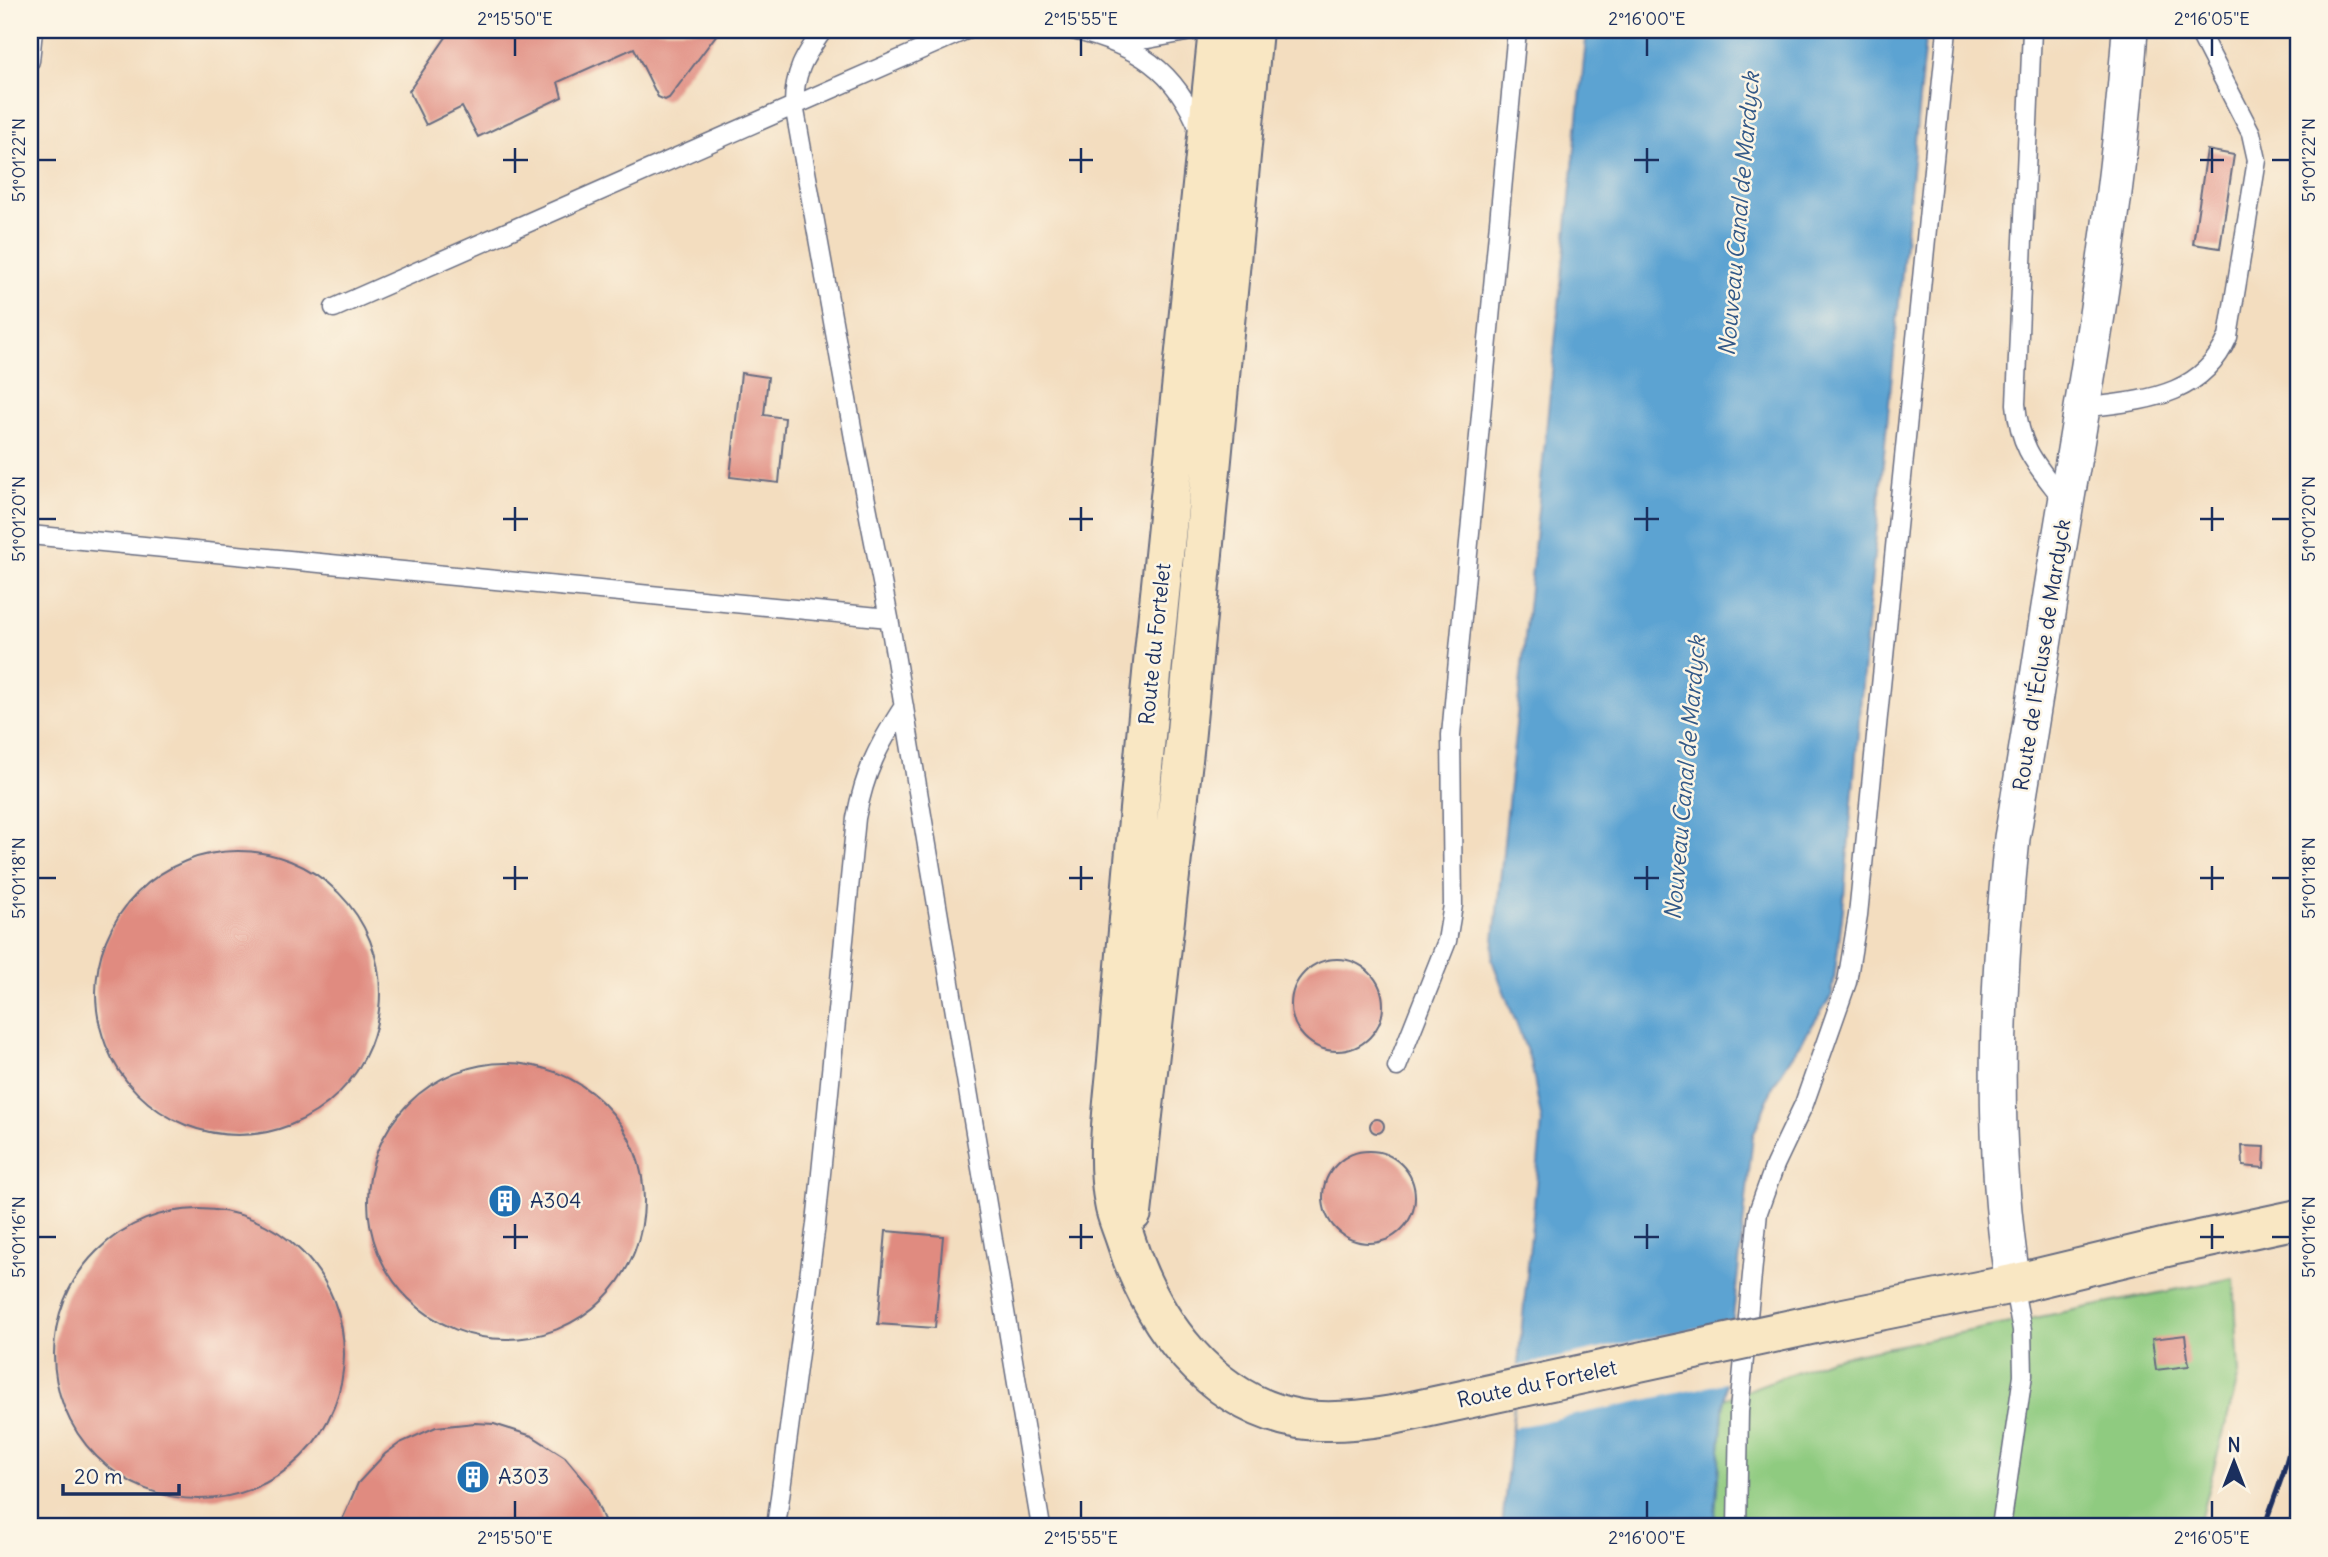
<svg xmlns="http://www.w3.org/2000/svg" width="2328" height="1557" font-family="Delius,sans-serif">
  <style>
    .green { fill: #8fcb80; stroke: #557d6f; stroke-width: 2 }
    .water { fill: #5ca3d2; stroke: #3c6998; stroke-width: 2 }
    .pier { fill: #f3ddbf }
    .building { fill: #e08b80 }
    .lines { fill: none; stroke-linecap: round; stroke-linejoin: round }
    .lane-casing { stroke: #676c80; stroke-width: 21 }
    .street-casing { stroke: #676c80; stroke-width: 38 }
    .secondary-casing { stroke: #676c80; stroke-width: 42 }
    .lane { stroke: #fff; stroke-width: 18 }
    .street { stroke: #fff; stroke-width: 35 }
    .secondary { stroke: #f9e7c3; stroke-width: 38 }
    .rail { stroke: #1b2f5e; stroke-width: 5 }
    .secondary-bridge-casing { stroke: #676c80; stroke-width: 42; stroke-linecap: butt }
    .secondary-bridge { stroke: #f9e7c3; stroke-width: 38 }
    .ticks { fill: none; stroke: #1b2f5e; stroke-width: 2.5 }
    .labels { text-anchor: middle; stroke-width: 5; stroke-linejoin: round; paint-order: stroke }
    .street-label { font-size: 21px; fill: #1b2f5e; stroke: #fcf5e5 }
    .poi-label { font-size: 21px; fill: #1b2f5e; stroke: #fcf5e5; text-anchor: start }
    .water-label { font-size: 23px; font-style: italic; fill: #325887; stroke: #fcf5e5 }
    .neatline { fill: none; stroke: #1b2f5e; stroke-width: 2.5 }
    .ticks-label { font-size: 18px; text-anchor: middle; fill: #1b2f5e }
  </style>
  <rect width="100%" height="100%" fill="#fcf5e5"/>
  <filter id="ink" filterUnits="userSpaceOnUse"><feTurbulence type="fractalNoise" baseFrequency=".0143" numOctaves="2"/><feDisplacementMap in="SourceGraphic" scale="14" xChannelSelector="R" yChannelSelector="G"/><feConvolveMatrix kernelMatrix="1 2 1 2 8 2 1 2 1" color-interpolation-filters="sRGB"/></filter>
  <filter id="wash" filterUnits="userSpaceOnUse"><feTurbulence type="fractalNoise" baseFrequency=".00686" numOctaves="4" result="noise"/><feDisplacementMap in="SourceGraphic" scale="28" xChannelSelector="R" yChannelSelector="G"/><feGaussianBlur stdDeviation="1.57" result="paint"/><feColorMatrix in="noise" values="0 0 0 0 0 0 0 0 0 0 0 0 0 0 0 0 0 1.4 0 .05"/><feComposite in="paint" operator="in"/></filter>
  <g filter="url(#wash)">
    <rect width="100%" height="100%" fill="#f3ddbf"/>
    <path class="green" d="M2234,1278L2239,1375L2198,1527H1714L1724,1399L1830,1359Z
      M2298,1494V1527H2285Z"/>
    <path class="water" d="M1587,30H1926L1867,626L1843,909L1832,995L1774,1084L1753,1136L1724,1399L1714,1527H1502L1542,1123L1531,1062L1492,960Z"/>
    <path class="pier" d="M1736,1320L1730,1382L1513,1428L1518,1366Z"/>
    <g id="blocks">
      <path class="building" d="M451,30H720L669,98L665,100L658,97L634,48L558,82L562,97L478,137L462,107L426,125L409,91Z
        M2207,150L2234,155L2220,248L2193,244Z
        M741,373L768,377L764,415L785,418L779,483L730,477Z
        M96 993a142 142 0 1 1 284 0a142 142 0 1 1-284 0Z
        M1291 1005a46 46 0 1 1 92 0a46 46 0 1 1-92 0Z
        M368 1201a138 138 0 1 1 276 0a138 138 0 1 1-276 0Z
        M1370 1126a7 7 0 1 1 14 0a7 7 0 1 1-14 0Z
        M2242,1146L2265,1147L2264,1168L2243,1166Z
        M1323 1197a46 46 0 1 1 92 0a46 46 0 1 1-92 0Z
        M54 1354a145 145 0 1 1 290 0a145 145 0 1 1-290 0Z
        M886,1231L943,1236L935,1328L878,1324Z
        M2185,1335L2189,1366L2156,1370L2152,1339Z
        M475,1423L494,1424L532,1436L565,1457L590,1487L607,1527H339L358,1483L385,1454L400,1443L436,1427Z"/>
    </g>
  </g>
  <g filter="url(#ink)">
    <use href="#blocks" fill-opacity="0" stroke="#676c80" stroke-width="2"/>
    <g class="lines">
      <defs>
        <path id="lane" d="M823,30C805,56 794,71 794,105L857,455L889,618L1041,1527
          M1073,30C1135,45 1176,69 1200,132
          M2032,30L2016,404C2020,451 2038,466 2065,502
          M1116,38L1148,39L1197,30
          M30,61L33,30
          M334,308L966,30
          M2083,408C2141,400 2201,399 2228,337L2257,160L2251,133L2198,30
          M30,535L889,618
          M1397,1067L1447,941L1453,905L1451,735L1517,30
          M776,1527L816,1224L856,818C865,771 878,746 904,706
          M1737,1527L1739,1411L1758,1212L1775,1165L1804,1104L1847,982L1858,915L1947,30
          M2001,1527L2023,1375L2022,1330L2013,1284"/>
        <path id="street" d="M2013,1284C1990,1137 1997,985 2012,838C2031,727 2047,615 2066,503C2093,346 2119,189 2130,30"/>
        <path id="secondary" d="M1218,30C1189,310 1159,591 1133,872C1128,935 1122,998 1117,1061C1113,1107 1105,1157 1114,1203C1116,1216 1122,1228 1126,1241C1152,1322 1210,1403 1299,1419C1330,1424 1363,1420 1393,1415
          M1132,1213L1185,742L1253,30
          M1829,1321L2013,1284L2171,1246L2298,1219"/>
      </defs>
      <use href="#lane" class="lane-casing"/>
      <use href="#street" class="street-casing"/>
      <use href="#secondary" class="secondary-casing"/>
      <use href="#lane" class="lane"/>
      <use href="#street" class="street"/>
      <use href="#secondary" class="secondary"/>
      <path class="rail" d="M2264,1527L2283,1474L2298,1419"/>
      <defs>
        <path id="secondary-bridge" d="M1393,1415L1829,1321"/>
      </defs>
      <use href="#secondary-bridge" class="secondary-bridge-casing"/>
      <use href="#secondary-bridge" class="secondary-bridge"/>
    </g>
  </g>
  <path class="ticks" d="M515,38V56M1081,38V56M1647,38V56M2212,38V56M515,148V173M1081,148V173M1647,148V173M2212,148V173M38,160H56M503,160H528M1069,160H1093M1634,160H1659M2200,160H2224M2272,160H2290M515,507V531M1081,507V531M1647,507V531M2212,507V531M38,519H56M503,519H528M1069,519H1093M1634,519H1659M2200,519H2224M2272,519H2290M515,866V890M1081,866V890M1647,866V890M2212,866V890M38,878H56M503,878H528M1069,878H1093M1634,878H1659M2200,878H2224M2272,878H2290M515,1224V1249M1081,1224V1249M1647,1224V1249M2212,1224V1249M38,1237H56M503,1237H528M1069,1237H1093M1634,1237H1659M2200,1237H2224M2272,1237H2290M515,1501V1518M1081,1501V1518M1647,1501V1518M2212,1501V1518"/>
  <defs>
    <symbol id="building-disc" viewBox="-11 -11 22 22"><circle r="9.5" fill="#1f6fb2" stroke="#fcf5e5"/><path d="M-4-6H4V6H1V3H-1V6H-4ZM-2.5-4.3h1.7v1.8h-1.7ZM.8-4.3h1.7v1.8H.8ZM-2.5-1h1.7V.8h-1.7ZM.8-1h1.7V.8H.8Z" fill="#fff"/></symbol>
  </defs>
  <g fill-rule="evenodd">
    <use href="#building-disc" x="486" y="1182" width="38" height="38"/>
    <use href="#building-disc" x="454" y="1458" width="38" height="38"/>
  </g>
  <g class="labels">
    <g class="street-label">
      <text transform="translate(1155 644) rotate(-84)" y="7">Route du Fortelet</text>
      <text transform="translate(2042 655) rotate(-81)" y="7">Route de l'Écluse de Mardyck</text>
      <text transform="translate(1537 1384) rotate(-12)" y="7">Route du Fortelet</text>
    </g>
    <g class="poi-label">
      <text x="530" y="1208">A304</text>
      <text x="498" y="1484">A303</text>
    </g>
    <g class="water-label">
      <text transform="translate(1739 214) rotate(-85)" y="8">Nouveau Canal de Mardyck</text>
      <text transform="translate(1685 778) rotate(-85)" y="8">Nouveau Canal de Mardyck</text>
    </g>
  </g>
  <rect width="2328" height="1557" fill="none" stroke="#fcf5e5" stroke-width="77"/>
  <g transform="translate(2234 1462)" stroke="#fcf5e5" stroke-width="5" paint-order="stroke">
  <path d="M0-5L12 26L0 18L-12 26Z" fill="#1b2f5e"/>
  <text y="-10" font-size="19" font-weight="bold" text-anchor="middle" fill="#1b2f5e">N</text>
  </g>
  <path d="M63 1484v10h116v-10" fill="none" stroke="#1b2f5e" stroke-width="3.5"/>
  <text x="74" y="1484" font-size="21" fill="#1b2f5e" stroke="#fcf5e5" stroke-width="5" paint-order="stroke">20 m</text>
  <rect x="38" y="38" width="2252" height="1480" class="neatline"/>
  <g class="ticks-label">
    <text x="515" y="25">2°15'50"E</text>
    <text x="1081" y="25">2°15'55"E</text>
    <text x="1647" y="25">2°16'00"E</text>
    <text x="2212" y="25">2°16'05"E</text>
    <text transform="translate(19 160) rotate(-90)" y="6">51°01'22"N</text>
    <text transform="translate(2309 160) rotate(-90)" y="6">51°01'22"N</text>
    <text transform="translate(19 519) rotate(-90)" y="6">51°01'20"N</text>
    <text transform="translate(2309 519) rotate(-90)" y="6">51°01'20"N</text>
    <text transform="translate(19 878) rotate(-90)" y="6">51°01'18"N</text>
    <text transform="translate(2309 878) rotate(-90)" y="6">51°01'18"N</text>
    <text transform="translate(19 1237) rotate(-90)" y="6">51°01'16"N</text>
    <text transform="translate(2309 1237) rotate(-90)" y="6">51°01'16"N</text>
    <text x="515" y="1544">2°15'50"E</text>
    <text x="1081" y="1544">2°15'55"E</text>
    <text x="1647" y="1544">2°16'00"E</text>
    <text x="2212" y="1544">2°16'05"E</text>
  </g>
</svg>
